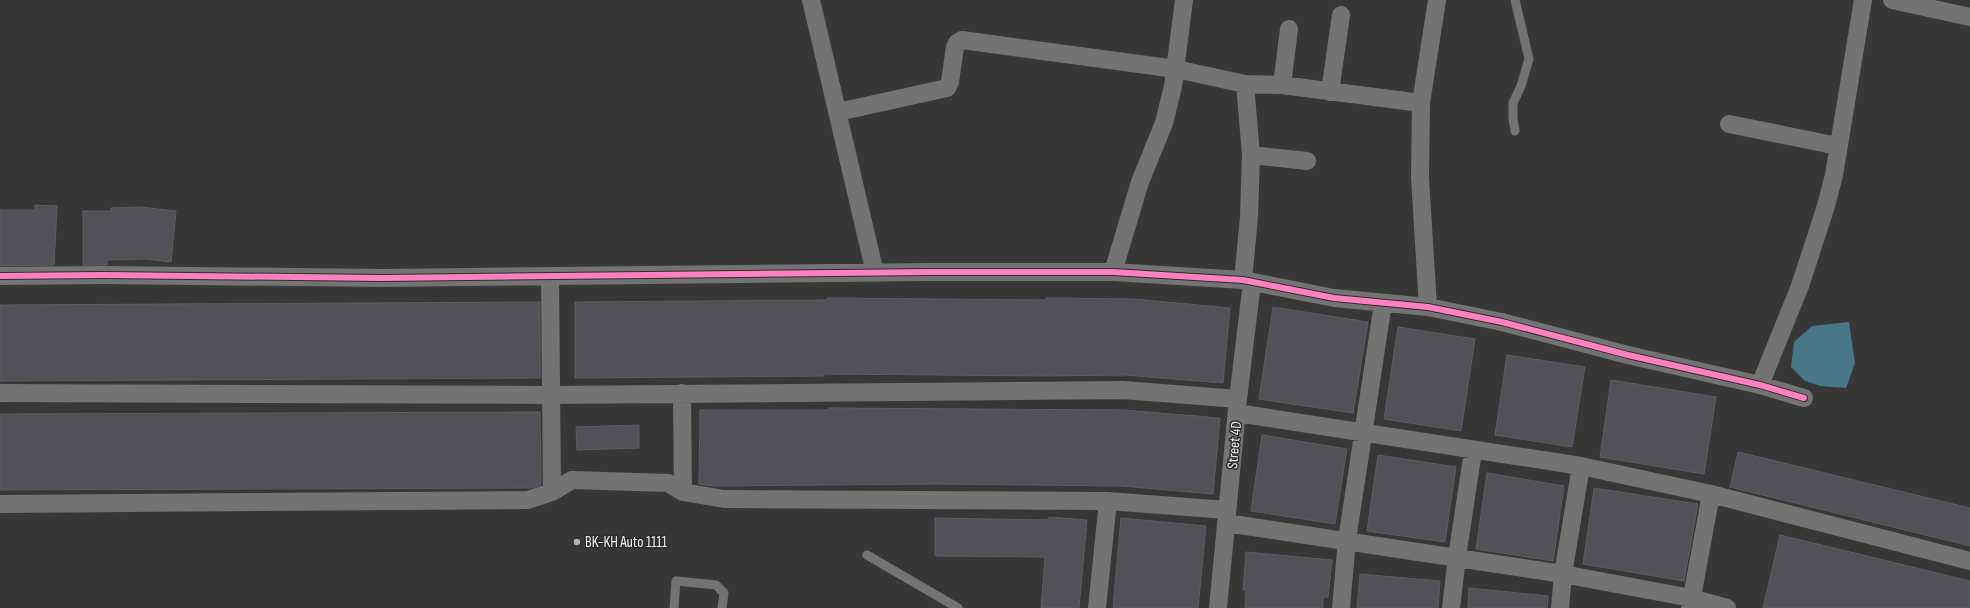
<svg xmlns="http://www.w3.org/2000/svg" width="1970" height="608" font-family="'Sofia Sans Condensed',sans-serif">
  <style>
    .water { fill: #487888 }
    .building { fill: #525058; stroke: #5e5e5e }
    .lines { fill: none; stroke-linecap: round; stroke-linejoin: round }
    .service { stroke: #747374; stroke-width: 9 }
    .minor { stroke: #747374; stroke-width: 18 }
    .cycleway-casing { stroke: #2d2c2f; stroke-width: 8 }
    .cycleway { stroke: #ff80c0; stroke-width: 6 }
    .poi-dot { fill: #afafb1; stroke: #2d2c2f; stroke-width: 1.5 }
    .labels { text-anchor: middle; stroke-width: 3; stroke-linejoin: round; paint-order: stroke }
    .street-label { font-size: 15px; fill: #f0f0f2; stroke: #2d2c2f }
    .poi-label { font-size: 15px; fill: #f0f0f2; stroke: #2d2c2f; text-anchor: start }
  </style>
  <rect width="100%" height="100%" fill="#373738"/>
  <path class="water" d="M1849,322L1855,363L1846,388L1821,386L1805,381L1791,367L1794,342L1812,326Z"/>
  <path class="building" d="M35,205L57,206L54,265L0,266V210H35Z
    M140,207L176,211L171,262L146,259L107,260V265H83V211H111V208Z
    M827,298L1046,300V298L1134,299L1230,308L1223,383L1125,375L1044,376L824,374V376L575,378V302L827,300Z
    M540,302V378L0,381V305Z
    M1273,307L1368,322L1353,413L1259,399Z
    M1398,327L1475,339L1461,431L1384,419Z
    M1507,355L1585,367L1572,447L1495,435Z
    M1611,380L1716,397L1704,474L1600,457Z
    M829,408L1124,410L1220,418L1213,494L1121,486L937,484L713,486L699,484L700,410H829Z
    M540,412L541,485L532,488L0,490V414Z
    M639,425V448L577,450L576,427Z
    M1262,435L1347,449L1335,524L1251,511Z
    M1738,452L1970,508V546L1730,487Z
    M1378,455L1456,467L1445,542L1367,531Z
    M1487,473L1564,486L1553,561L1476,549Z
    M1594,488L1698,504L1684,581L1583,564Z
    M1049,517L1087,520L1079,608H1041L1045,557L935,556V518L1049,520Z
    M1121,518L1206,526L1198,608H1113Z
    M1780,535L1970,581V608H1763Z
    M1246,552L1332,560L1328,597H1323V608H1245L1246,590H1243Z
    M1360,574L1440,581L1438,608H1357Z
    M1469,588L1548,596L1547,608H1468Z"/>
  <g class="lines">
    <path class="service" d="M1515,0L1529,59L1521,86L1513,103V119L1515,131
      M867,555L958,608
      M674,608L676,581L716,585L724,593L722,608"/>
    <path class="minor" d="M811,0L875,273
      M1892,0L1970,17
      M1282,85L1289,29
      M1330,92L1341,15
      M838,112L947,88L950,82L955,47L957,43L962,40L1176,69L1245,84L1282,85L1421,103
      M1729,124L1838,146
      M1251,155L1307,161
      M1113,272L1140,182L1164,123L1173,86L1184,0
      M0,276L104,275L382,278L929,272H1113L1243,280L1334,298L1428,307L1502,322L1628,355L1760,385L1804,398
      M550,277L552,492
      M1243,280L1249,217L1251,155L1245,84
      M1428,307L1420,178L1421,103L1437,0
      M1760,385L1800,286L1826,206L1834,175L1863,0
      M0,393L552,395L1123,390L1238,399
      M682,393L683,492
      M1237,413L1581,466L1711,494L1970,561
      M0,504L528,500L552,492L572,480L668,483L683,492L724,499L1108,501L1227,510
      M1226,523L1563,574L1691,598L1727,608
      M1097,608L1108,501
      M1218,608L1238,399L1252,282
      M1341,608L1347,540L1383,303
      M1451,608L1457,557L1473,451
      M1560,608L1563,574L1581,466
      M1690,608L1711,494"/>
    <defs>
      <path id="cycleway" d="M0,276L104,275L382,278L929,272H1113L1243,280L1334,298L1428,307L1502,322L1628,355L1760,385L1804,398"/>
    </defs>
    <use href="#cycleway" class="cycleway-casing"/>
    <use href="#cycleway" class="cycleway"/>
  </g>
  <circle class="poi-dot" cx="577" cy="542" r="4"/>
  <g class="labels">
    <g class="street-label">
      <text transform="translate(1234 445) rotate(-85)" y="5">Street 4D</text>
    </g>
    <g class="poi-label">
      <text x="585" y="547">BK-KH Auto 1111</text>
    </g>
  </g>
</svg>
